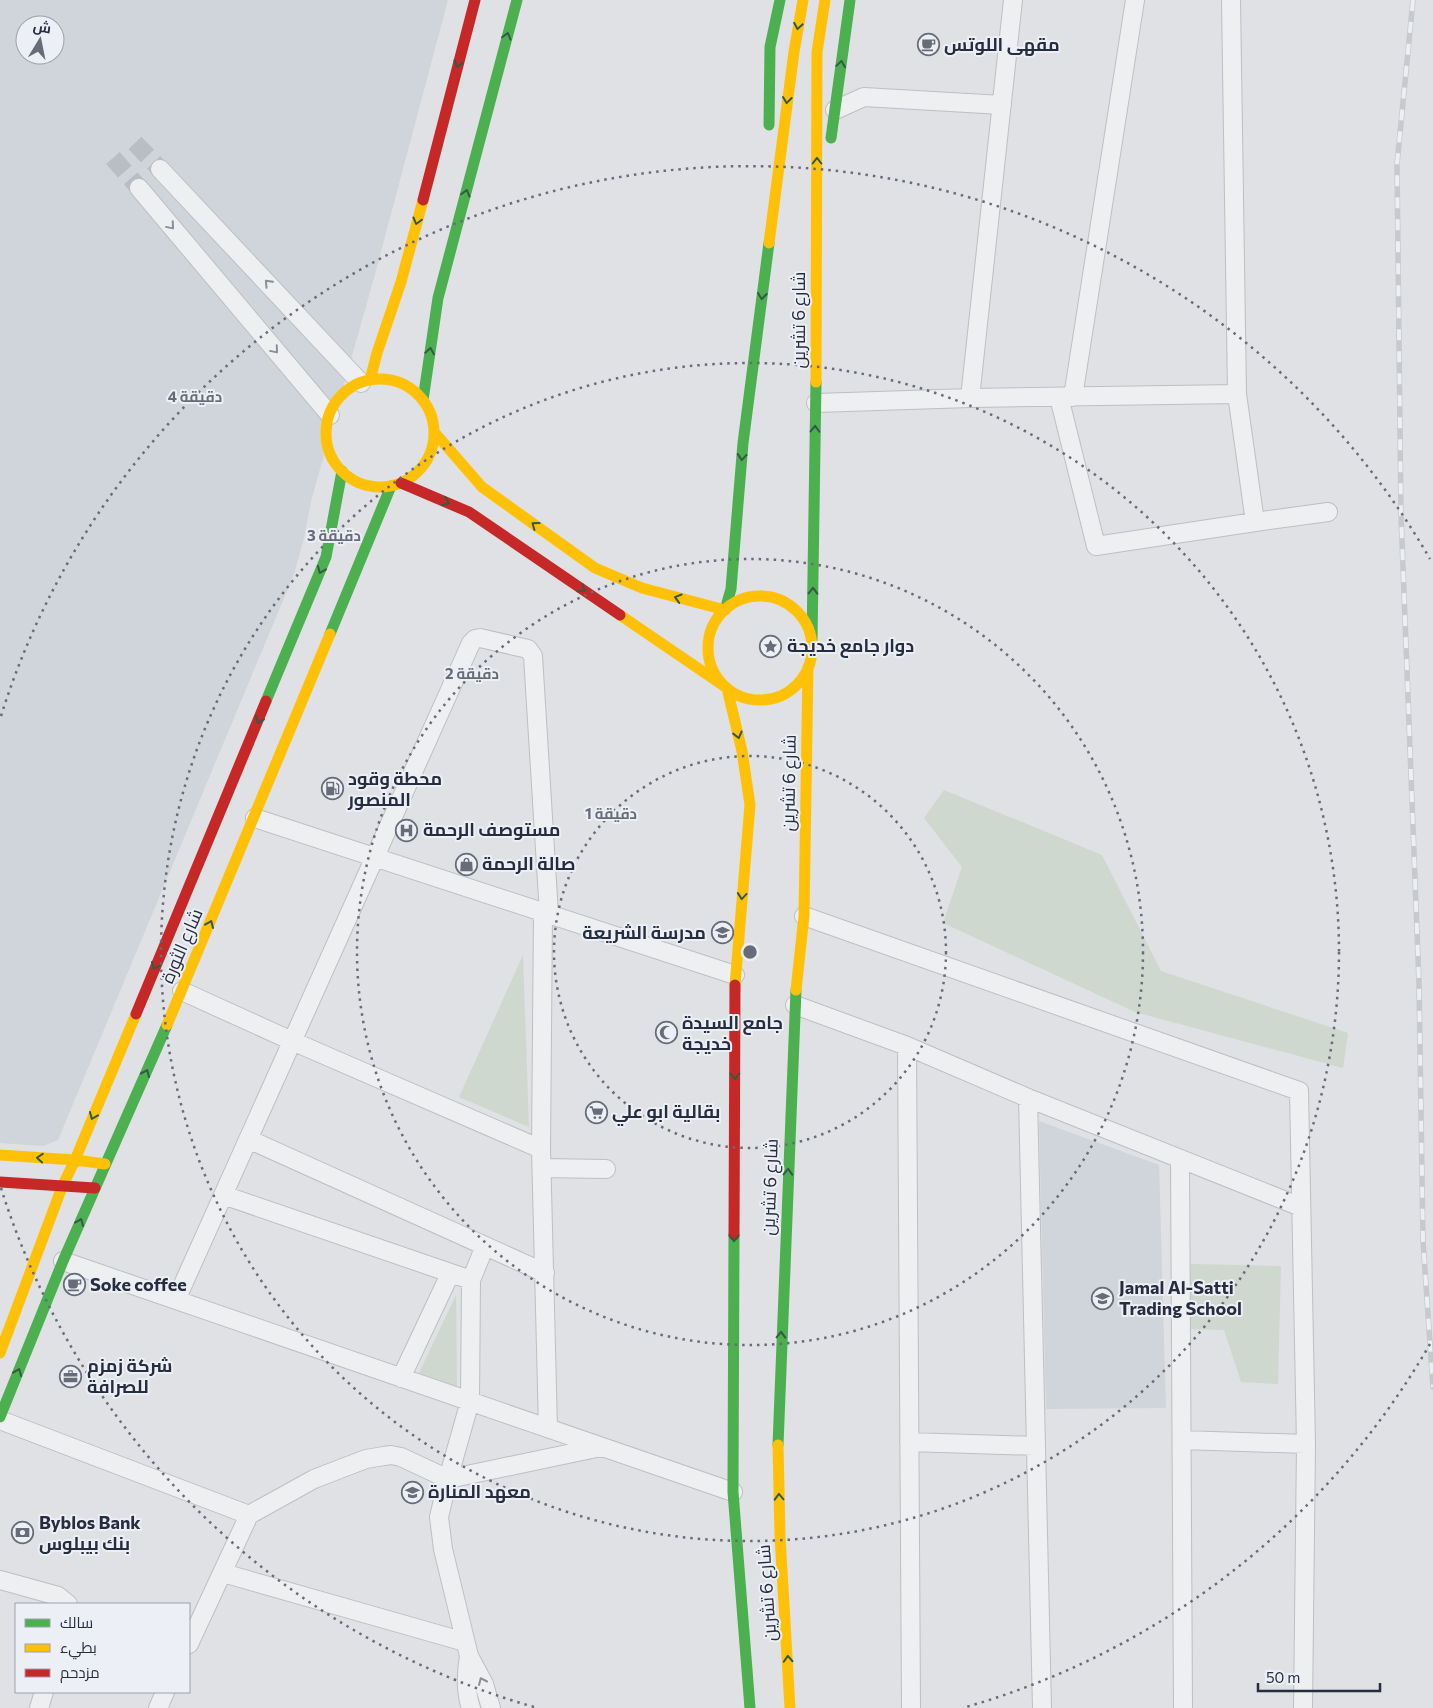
<svg xmlns="http://www.w3.org/2000/svg" width="1433" height="1708" font-family="Commissioner,Cairo,sans-serif">
  <style>
    .built { fill: #d0d4db; fill-rule: evenodd }
    .green { fill: #ced8cf }
    .lines { fill: none; stroke-linecap: round; stroke-linejoin: round }
    .street-tunnel { stroke: #babdc3; stroke-width: 18; stroke-dasharray: 18 9; stroke-linecap: butt }
    .street-casing { stroke: #bdbfc2; stroke-width: 20 }
    .street { stroke: #eeeff1; stroke-width: 18 }
    .fast { stroke: #4caf50; stroke-width: 11 }
    .slow { stroke: #ffc107; stroke-width: 11 }
    .jam { stroke: #c62828; stroke-width: 11 }
    .rail-casing { stroke: #c7c9cc; stroke-width: 5.5 }
    .rail { stroke: #eceff5; stroke-width: 4; stroke-dasharray: 11; stroke-linecap: butt }
    .oneway { stroke: #335a44 }
    .oneway2 { stroke: #8a8e98 }
    .ring { fill: none; stroke: #676c78; stroke-width: 2.5; stroke-dasharray: 2.5 5 }
    .labels { text-anchor: middle; stroke-width: 4; stroke-linejoin: round; paint-order: stroke }
    .poi-label { font-size: 18px; font-weight: bold; fill: #262d3e; stroke: #eceff5; text-anchor: start }
    .street-label { font-size: 18px; fill: #262d3e; stroke: #eceff5 }
    .centre { fill: #676c78; stroke: #eceff5; stroke-width: 2.5 }
    .ring-label { font-size: 15px; text-anchor: middle; font-weight: bold; fill: #676c78; stroke: #eceff5; stroke-width: 4; stroke-linejoin: round; paint-order: stroke }
  </style>
  <rect width="100%" height="100%" fill="#dfe1e4"/>
  <path class="built" d="M0,0H448L374,278L311,501L304,538L294,574L58,1140L43,1146L0,1143ZM25,25H55V55H25Z
    M1039,1121L1159,1165L1166,1408L1046,1409Z"/>
  <path class="green" d="M944,790L1102,855L1161,971L1348,1033L1343,1068L1135,1012L943,923L962,867L924,818Z
    M523,955L529,1127L459,1097Z
    M1191,1264L1281,1266L1278,1384L1241,1382L1224,1330L1189,1329Z
    M456,1295L457,1387L419,1373Z"/>
  <g class="lines">
    <path class="street-tunnel" d="M135,143L160,169
      M113,158L139,188"/>
    <defs>
      <path id="street" d="M835,110L864,97L1002,105
        M160,169L361,383
        M139,188L330,415
        M1059,397L1096,546L1255,522L1237,394
        M1073,397L1135,0
        M970,398L1013,0
        M816,403L970,398L1237,394L1231,0
        M1255,522L1328,512
        M255,818L735,975
        M543,912L541,1149L548,1428
        M804,916L1299,1091L1306,1444L1303,1708
        M182,991L292,1041L541,1149
        M795,1005L907,1046L1028,1098L1301,1207
        M907,1046L911,1708
        M1028,1098L1042,1708
        M248,1139L545,1273
        M1180,1159L1183,1708
        M542,1168L606,1169
        M223,1195L471,1280
        M63,1261L733,1492
        M176,1300L471,643L475,639L480,638L528,649L533,656L549,914
        M401,1378L450,1274
        M0,1420L249,1515
        M1182,1440L1306,1444
        M909,1442L1036,1446
        M223,1573L465,1642
        M0,1580L58,1596L68,1604
        M189,1644L249,1515L314,1479L366,1459L384,1456L391,1455L401,1457L448,1479L470,1401L471,1280L485,1246
        M469,1656C466,1674 465,1691 471,1708
        M39,1708L44,1692
        M158,1708L165,1692
        M491,1708L484,1684L469,1656L443,1549L439,1517L448,1479L601,1447"/>
    </defs>
    <use href="#street" class="street-casing"/>
    <use href="#street" class="street"/>
    <path class="fast" d="M769,125L770,47L780,0
      M831,138L850,0
      M423,400L438,298L517,0
      M725,610L731,589L743,443L769,243
      M330,634L391,486
      M812,640L816,382
      M266,701L326,557L342,471
      M734,1235L733,1492L750,1708
      M0,1417L63,1261L167,1025
      M778,1445L796,990"/>
    <path class="slow" d="M769,243L794,52L803,0
      M326 433a54 54 0 1 1 108 0a54 54 0 1 1-108 0Z
      M370,380L377,353L401,282L423,200
      M816,382L817,52L825,0
      M435,433L482,487L595,568L642,588L725,610
      M708 648a52 52 0 1 1 104 0a52 52 0 1 1-104 0Z
      M620,615L727,688
      M727,688L742,751L750,805L735,985
      M796,990L804,916L808,667
      M167,1025L330,634
      M0,1155L75,1160L105,1164
      M0,1353L62,1187L75,1160L136,1014
      M778,1445L780,1536L790,1708"/>
    <path class="jam" d="M423,200L475,0
      M401,483L469,512L620,615
      M136,1014L266,701
      M0,1182L95,1188
      M734,1235L735,985"/>
    <defs>
      <path id="rail" d="M1413,0L1397,164L1401,515L1419,983L1423,1241L1433,1387"/>
    </defs>
    <use href="#rail" class="rail-casing"/>
    <use href="#rail" class="rail"/>
  </g>
  <defs><path id="oneway-chevron" d="M-2-3.5L2.5 0L-2 3.5" fill="none" stroke-width="1.6" stroke-linecap="round" stroke-linejoin="round" transform="scale(1.25)"/></defs>
  <g class="oneway">
    <use href="#oneway-chevron" transform="translate(798 26) rotate(100)"/>
    <use href="#oneway-chevron" transform="translate(507 36) rotate(-75)"/>
    <use href="#oneway-chevron" transform="translate(458 64) rotate(105)"/>
    <use href="#oneway-chevron" transform="translate(841 64) rotate(-82)"/>
    <use href="#oneway-chevron" transform="translate(787 100) rotate(97)"/>
    <use href="#oneway-chevron" transform="translate(817 161) rotate(-90)"/>
    <use href="#oneway-chevron" transform="translate(466 193) rotate(-75)"/>
    <use href="#oneway-chevron" transform="translate(417 221) rotate(105)"/>
    <use href="#oneway-chevron" transform="translate(762 296) rotate(97)"/>
    <use href="#oneway-chevron" transform="translate(430 351) rotate(-81)"/>
    <use href="#oneway-chevron" transform="translate(815 429) rotate(-89)"/>
    <use href="#oneway-chevron" transform="translate(742 457) rotate(95)"/>
    <use href="#oneway-chevron" transform="translate(446 502) rotate(22)"/>
    <use href="#oneway-chevron" transform="translate(535 525) rotate(-144)"/>
    <use href="#oneway-chevron" transform="translate(321 570) rotate(113)"/>
    <use href="#oneway-chevron" transform="translate(582 589) rotate(34)"/>
    <use href="#oneway-chevron" transform="translate(813 591) rotate(-89)"/>
    <use href="#oneway-chevron" transform="translate(678 598) rotate(-164)"/>
    <use href="#oneway-chevron" transform="translate(259 720) rotate(113)"/>
    <use href="#oneway-chevron" transform="translate(738 735) rotate(76)"/>
    <use href="#oneway-chevron" transform="translate(742 896) rotate(95)"/>
    <use href="#oneway-chevron" transform="translate(210 924) rotate(-67)"/>
    <use href="#oneway-chevron" transform="translate(155 966) rotate(113)"/>
    <use href="#oneway-chevron" transform="translate(146 1073) rotate(-66)"/>
    <use href="#oneway-chevron" transform="translate(735 1076) rotate(90)"/>
    <use href="#oneway-chevron" transform="translate(93 1116) rotate(113)"/>
    <use href="#oneway-chevron" transform="translate(40 1158) rotate(-176)"/>
    <use href="#oneway-chevron" transform="translate(788 1172) rotate(-88)"/>
    <use href="#oneway-chevron" transform="translate(80 1222) rotate(-67)"/>
    <use href="#oneway-chevron" transform="translate(734 1238) rotate(90)"/>
    <use href="#oneway-chevron" transform="translate(781 1335) rotate(-88)"/>
    <use href="#oneway-chevron" transform="translate(18 1372) rotate(-68)"/>
    <use href="#oneway-chevron" transform="translate(779 1497) rotate(-92)"/>
    <use href="#oneway-chevron" transform="translate(788 1659) rotate(-93)"/>
  </g>
  <g class="oneway2">
    <use href="#oneway-chevron" transform="translate(171 226) rotate(50)"/>
    <use href="#oneway-chevron" transform="translate(268 283) rotate(-133)"/>
    <use href="#oneway-chevron" transform="translate(275 350) rotate(50)"/>
    <use href="#oneway-chevron" transform="translate(482 1681) rotate(-114)"/>
  </g>
  <g class="ring">
    <circle cx="750" cy="952" r="196"/>
    <circle cx="750" cy="952" r="393"/>
    <circle cx="750" cy="952" r="589"/>
    <path d="M1430 1344A785 785 0 0 1 966 1707M534 1707A785 785 0 0 1 1 1188M1 716A785 785 0 0 1 1430 559"/>
  </g>
  <defs>
    <symbol id="cafe-ring" viewBox="-11 -11 22 22"><circle r="9.5" fill="#eceff5" stroke="#676c78" stroke-width="1.5"/><path d="M-5.5-4.5H6V0H3Q3 3.5 0 3.5H-2.5Q-5.5 3.5-5.5 0ZM3-3.2v2h1.7v-2ZM-6 4.5H4V6H-6Z" fill="#676c78"/></symbol>
    <symbol id="sight-ring" viewBox="-11 -11 22 22"><circle r="9.5" fill="#eceff5" stroke="#676c78" stroke-width="1.5"/><path d="M0-6L1.8-2.2L6-1.7L2.9 1.2L3.7 5.4L0 3.3L-3.7 5.4L-2.9 1.2L-6-1.7L-1.8-2.2Z" fill="#676c78"/></symbol>
    <symbol id="fuel-ring" viewBox="-11 -11 22 22"><circle r="9.5" fill="#eceff5" stroke="#676c78" stroke-width="1.5"/><path d="M-5.5-6h7V0h2V4h1.3V-2.5L3-4.5l.8-.8L6-3V5H2.5V1h-1V6h-7ZM-4.2-4.7v3.2H.2V-4.7Z" fill="#676c78"/></symbol>
    <symbol id="hospital-ring" viewBox="-11 -11 22 22"><circle r="9.5" fill="#eceff5" stroke="#676c78" stroke-width="1.5"/><path d="M-5-5h3v3.5h4V-5h3V5h-3V1.5h-4V5h-3Z" fill="#676c78"/></symbol>
    <symbol id="shop-ring" viewBox="-11 -11 22 22"><circle r="9.5" fill="#eceff5" stroke="#676c78" stroke-width="1.5"/><path d="M-5-2.5h2.3a2.7 3.5 0 0 1 5.4 0H5L5.5 6h-11ZM-1.5-2.5h3a1.5 2.3 0 0 0-3 0Z" fill="#676c78"/></symbol>
    <symbol id="school-ring" viewBox="-11 -11 22 22"><circle r="9.5" fill="#eceff5" stroke="#676c78" stroke-width="1.5"/><path d="M0-5L7-2L0 1L-7-2ZM-4 1L0 2.5L4 1V4Q0 6-4 4Z" fill="#676c78"/></symbol>
    <symbol id="mosque-ring" viewBox="-11 -11 22 22"><circle r="9.5" fill="#eceff5" stroke="#676c78" stroke-width="1.5"/><path d="M3.5-4.9A6 6 0 1 0 3.5 4.9A5 5 0 1 1 3.5-4.9Z" fill="#676c78"/></symbol>
    <symbol id="supermarket-ring" viewBox="-11 -11 22 22"><circle r="9.5" fill="#eceff5" stroke="#676c78" stroke-width="1.5"/><path d="M-6-5.5h2.5l.6 2H6L4.5 2H-2.5L-4.4-4H-6ZM-1.5 3.2a1.3 1.3 0 1 0 .1 0ZM3 3.2a1.3 1.3 0 1 0 .1 0Z" fill="#676c78"/></symbol>
    <symbol id="office-ring" viewBox="-11 -11 22 22"><circle r="9.5" fill="#eceff5" stroke="#676c78" stroke-width="1.5"/><path d="M-6-3h4V-5.5h4V-3h4V5H-6ZM-1-4.5V-3h2v-1.5ZM-6 0V1H6V0Z" fill="#676c78"/></symbol>
    <symbol id="bank-ring" viewBox="-11 -11 22 22"><circle r="9.5" fill="#eceff5" stroke="#676c78" stroke-width="1.5"/><path d="M-6-4H6V4H-6ZM0-2.3a2.3 2.3 0 1 0 0 4.6a2.3 2.3 0 1 0 0-4.6Z" fill="#676c78"/></symbol>
  </defs>
  <g fill-rule="evenodd">
    <use href="#cafe-ring" x="916" y="32" width="25" height="25"/>
    <use href="#sight-ring" x="758" y="634" width="25" height="25"/>
    <use href="#fuel-ring" x="320" y="776" width="25" height="25"/>
    <use href="#hospital-ring" x="394" y="818" width="25" height="25"/>
    <use href="#shop-ring" x="454" y="852" width="25" height="25"/>
    <use href="#school-ring" x="710" y="920" width="25" height="25"/>
    <use href="#mosque-ring" x="654" y="1020" width="25" height="25"/>
    <use href="#supermarket-ring" x="584" y="1100" width="25" height="25"/>
    <use href="#cafe-ring" x="62" y="1272" width="25" height="25"/>
    <use href="#school-ring" x="1090" y="1286" width="25" height="25"/>
    <use href="#office-ring" x="58" y="1364" width="25" height="25"/>
    <use href="#school-ring" x="400" y="1480" width="25" height="25"/>
    <use href="#bank-ring" x="10" y="1520" width="25" height="25"/>
  </g>
  <g class="labels">
    <g class="poi-label">
      <text x="944" y="51">مقهى اللوتس</text>
      <text x="787" y="652">دوار جامع خديجة</text>
      <text x="348" y="785">محطة وقود<tspan x="348" dy="21">المنصور</tspan></text>
      <text x="423" y="836">مستوصف الرحمة</text>
      <text x="482" y="870">صالة الرحمة</text>
      <text x="706" y="939" text-anchor="end">مدرسة الشريعة</text>
      <text x="682" y="1029">جامع السيدة<tspan x="682" dy="21">خديجة</tspan></text>
      <text x="612" y="1118">بقالية ابو علي</text>
      <text x="90" y="1291">Soke coffee</text>
      <text x="1119" y="1294">Jamal Al-Satti<tspan x="1119" dy="21">Trading School</tspan></text>
      <text x="87" y="1372">شركة زمزم<tspan x="87" dy="21">للصرافة</tspan></text>
      <text x="428" y="1498">معهد المنارة</text>
      <text x="39" y="1529">Byblos Bank<tspan x="39" dy="21">بنك بيبلوس</tspan></text>
    </g>
    <g class="street-label">
      <text transform="translate(799 320) rotate(-90)" y="6">شارع 6 تشرين</text>
      <text transform="translate(789 783) rotate(-89)" y="6">شارع 6 تشرين</text>
      <text transform="translate(182 946) rotate(-67)" y="6">شارع الثورة</text>
      <text transform="translate(770 1187) rotate(-88)" y="6">شارع 6 تشرين</text>
      <text transform="translate(767 1593) rotate(-94)" y="6">شارع 6 تشرين</text>
    </g>
  </g>
  <circle cx="750" cy="952" r="8" class="centre"/>
  <g class="ring-label">
    <text x="195" y="402">4 دقيقة</text>
    <text x="334" y="541">3 دقيقة</text>
    <text x="472" y="679">2 دقيقة</text>
    <text x="611" y="819">1 دقيقة</text>
  </g>
  <rect x="15" y="1603" width="175" height="90" fill="#eceff5" stroke="#9da1ac"/>
  <rect x="25" y="1619" width="25" height="8" fill="#4caf50" stroke="#9da1ac"/>
  <text x="60" y="1628" font-size="15" fill="#262d3e">سالك</text>
  <rect x="25" y="1644" width="25" height="8" fill="#ffc107" stroke="#9da1ac"/>
  <text x="60" y="1653" font-size="15" fill="#262d3e">بطيء</text>
  <rect x="25" y="1669" width="25" height="8" fill="#c62828" stroke="#9da1ac"/>
  <text x="60" y="1678" font-size="15" fill="#262d3e">مزدحم</text>
  <g transform="translate(40 40) rotate(10)"><circle r="24" fill="#eceff5" stroke="#9da1ac"/>
  <path d="M0-4L9 19L0 12L-9 19Z" fill="#676c78"/>
  <text y="-8" font-size="14" font-weight="bold" text-anchor="middle" fill="#262d3e">ش</text>
  </g>
  <path d="M1258 1683v8h122v-8" fill="none" stroke="#262d3e" stroke-width="2.5"/>
  <text x="1266" y="1683" font-size="15" fill="#262d3e" stroke="#eceff5" stroke-width="4" paint-order="stroke">50 m</text>
</svg>
